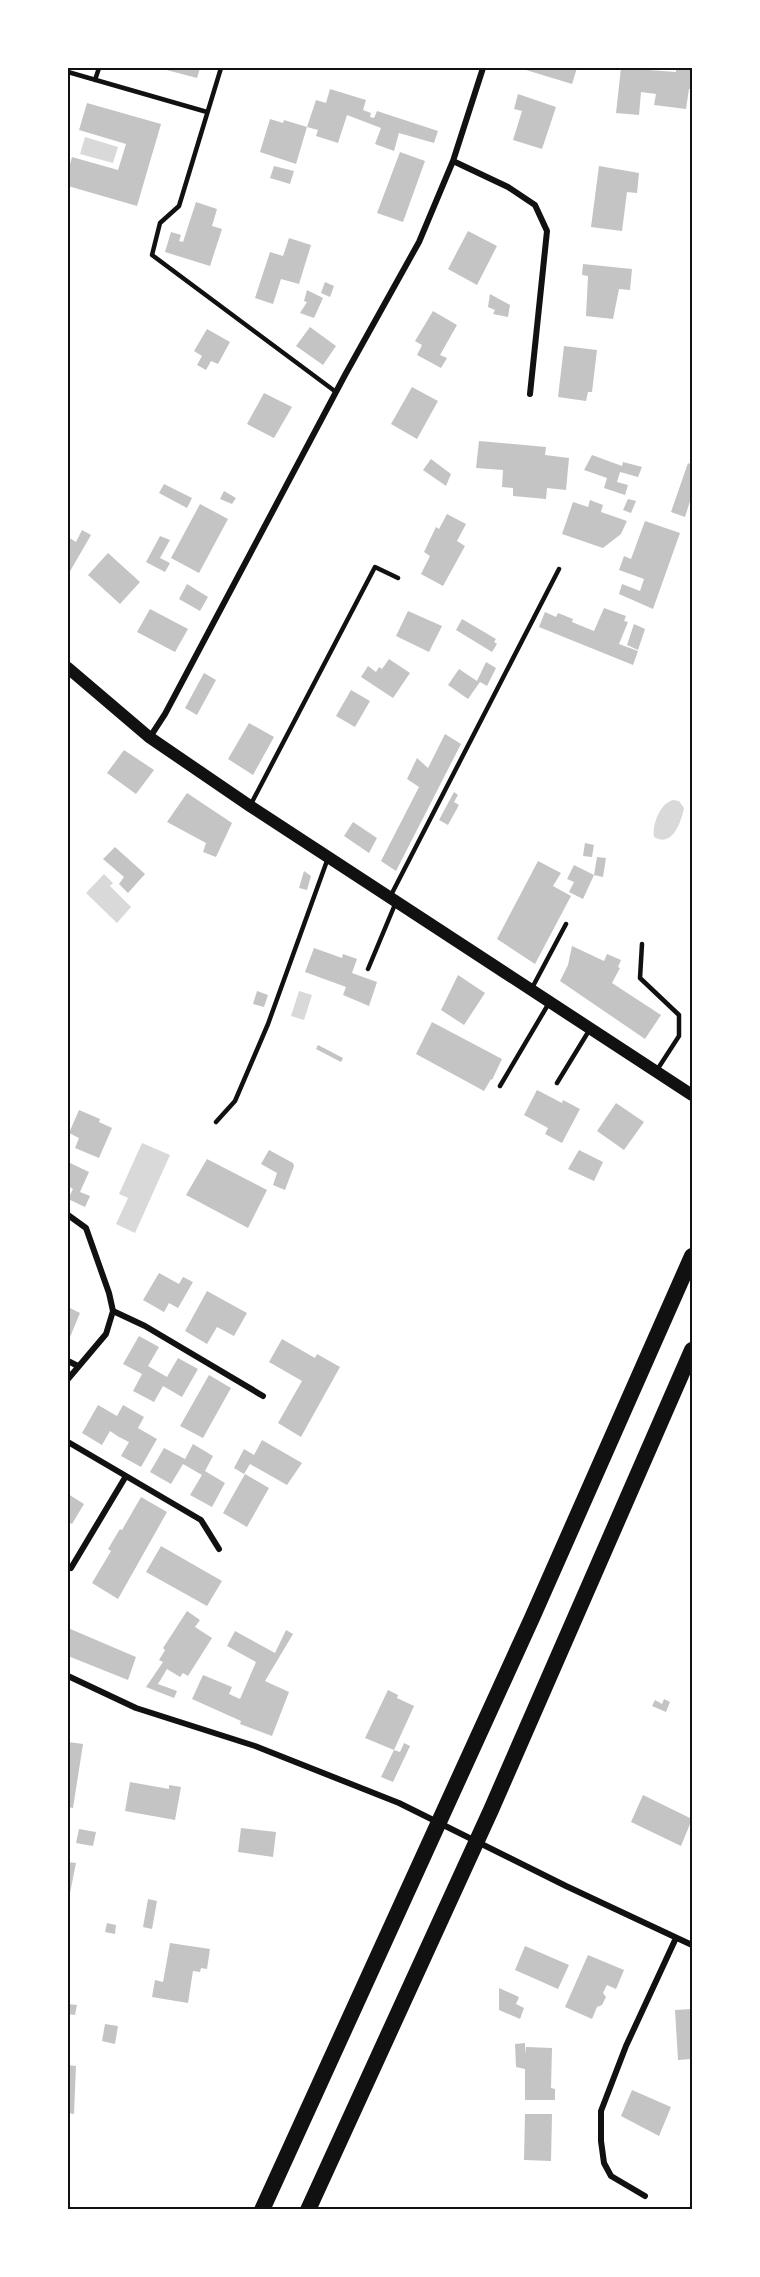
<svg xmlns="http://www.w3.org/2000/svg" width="760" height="2277" font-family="Manrope,sans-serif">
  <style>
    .water { fill: #d9d9d9 }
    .building { fill: #c4c4c4 }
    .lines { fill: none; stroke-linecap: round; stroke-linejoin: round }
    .service { stroke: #111; stroke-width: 4.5 }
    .minor { stroke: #111; stroke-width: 6 }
    .secondary { stroke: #111; stroke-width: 12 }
    .trunk { stroke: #111; stroke-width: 16 }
    .neatline { fill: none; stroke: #111; stroke-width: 2 }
  </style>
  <rect width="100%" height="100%" fill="#fff"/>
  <path class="water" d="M85,137L118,147L113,163L80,154Z
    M673,800L679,801L684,808C681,823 672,848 654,837C652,825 660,803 673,800Z
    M104,874L113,883L110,886L131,907L117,923L86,893Z
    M299,991L312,995L304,1020L291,1016Z
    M142,1143L170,1155L135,1233L116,1224L128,1198L119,1194Z"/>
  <path class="building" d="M159,68H200L197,78Z
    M527,68H577L572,84L526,70Z
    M621,68L676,72V68H692V89H689L686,109L654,105L656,94L641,92L639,115L616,113Z
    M330,89L366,100L363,110L371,113L370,117L374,118L377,111L438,131L434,143L399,133L394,151L375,144L381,128L347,115L338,143L316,136L318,130L307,127L296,164L260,152L270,119L283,123L284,120L307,127L316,100L326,103Z
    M518,94L556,107L542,149L513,140L522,111L514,109Z
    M87,103L161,124L137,206L68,186V171L72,157L118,170L126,144L79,130Z
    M400,152L425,161L403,222L377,213Z
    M274,166L294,171L290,184L270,178Z
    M599,166L639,173L637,193L627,192L622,231L591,227Z
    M196,202L217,209L212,226L222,229L210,266L165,252L171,232L181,235L179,241L183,242Z
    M468,231L497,246L477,285L448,269Z
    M289,238L311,245L299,284L281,279L273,304L255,298L270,252L283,256Z
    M583,264L632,269L630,290L619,289L613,319L586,316L588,276L582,275Z
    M325,282L334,286L330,297L321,293Z
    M307,290L323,298L314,318L300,313L307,302L304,301Z
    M490,294L510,305L508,317L493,314L495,310L488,307Z
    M433,311L457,325L440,355L447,358L441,368L417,355L422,345L415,341Z
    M310,327L336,346L323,365L296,346Z
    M207,329L230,342L218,364L211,361L206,370L197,365L202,356L194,351Z
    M564,346L597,350L592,392H588L586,401L558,397Z
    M412,387L438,401L417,439L391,424Z
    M264,393L292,407L274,438L247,424Z
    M479,441L546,447L545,455L569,458L566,490L547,488L546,499L513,496V488L502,487L503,470L476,468Z
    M592,455L622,466L623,462L642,467L638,477L620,472L617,482L628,485L625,495L604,488L607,478L584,470Z
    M431,459L451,474L446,486L423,470Z
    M688,463L692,465V495L685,517L671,512Z
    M164,484L192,498L187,508L159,493Z
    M224,491L236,498L232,504L220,499Z
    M628,499L636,501L631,513L623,510Z
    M590,500L603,505L601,512L627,521L621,534L603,548L562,534L573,502L588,507Z
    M200,504L228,519L199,573L171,558Z
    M447,514L466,524L457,541L465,546L443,586L421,574L430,556L424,552L436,527L439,529Z
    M645,521L680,533L653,609L619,594L622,584L640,591L644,579L619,570L624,556L631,559Z
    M82,530L91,535L69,573L68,572V537L76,542Z
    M160,536L170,540L160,558L170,563L165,572L146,562Z
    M108,553L140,582L120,604L88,575Z
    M187,584L208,597L200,611L179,599Z
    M604,608L626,616L624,621L628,622L619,644L638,651L633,665L539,627L545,612L556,617L558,613L573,619L572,622L594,631Z
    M150,609L188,629L175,652L137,632Z
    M408,611L442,626L429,652L396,636Z
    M462,619L496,639L494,642L497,644L492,652L456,630Z
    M634,624L645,629L638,650L627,645Z
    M389,659L410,673L393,698L361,677L368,666L376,672L379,667L382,669Z
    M486,662L496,668L487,686L480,682L468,699L448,685L459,669L477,681Z
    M204,673L216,680L197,715L185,708Z
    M351,690L370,701L355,727L336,716Z
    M249,723L274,737L253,775L228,759Z
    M445,734L461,744L396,871L381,861L419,787L407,779L417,758L428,768Z
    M124,750L154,770L136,794L107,773Z
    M454,792L458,795L454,802L459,805L448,825L439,820Z
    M187,793L232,823L216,857L203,852L206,843L167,822Z
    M353,822L377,838L369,853L344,836Z
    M585,843L594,845L592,857L583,856Z
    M115,847L145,874L128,893L119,884L124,877L103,859Z
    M597,857L606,858L603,877L594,875Z
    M538,861L561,873L553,886L571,896L535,964L497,939Z
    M574,865L594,875L583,899L569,892L574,882L567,879Z
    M304,871L311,876L307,890L299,888Z
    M572,946L604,961L607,954L621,960L618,967L620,968L612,983L661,1015L645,1039L560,981L568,965Z
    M314,948L342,958L343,954L357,959L352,973L377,982L369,1006L343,995L346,987L305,972Z
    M458,975L485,993L464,1025L441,1010Z
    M257,991L268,995L264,1007L253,1004Z
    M432,1022L502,1059L492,1080L491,1079L484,1091L416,1054Z
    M318,1045L343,1058L341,1062L316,1049Z
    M537,1090L562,1103L563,1100L580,1109L562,1143L545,1134L548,1128L524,1115Z
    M616,1103L644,1122L624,1150L597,1131Z
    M79,1110L100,1119L99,1122L112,1128L99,1158L75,1148L79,1138L69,1133Z
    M269,1150L293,1163L294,1166L285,1190L273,1185L277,1173L261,1164Z
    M579,1150L603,1162L594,1181L568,1169Z
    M207,1159L267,1190L248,1228L186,1195Z
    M68,1162L89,1172L80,1192L90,1196L85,1207L68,1199L73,1189L68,1186Z
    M159,1273L179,1284L183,1277L193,1282L178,1308L169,1303L164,1312L143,1300Z
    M207,1291L247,1313L234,1336L217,1327L207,1344L185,1331Z
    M68,1307L80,1313L68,1342Z
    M139,1336L159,1347L148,1366L167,1377L178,1358L198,1369L182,1397L163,1386L154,1402L133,1391L142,1374L123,1364Z
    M282,1339L315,1358L317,1354L340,1367L301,1437L278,1423L302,1381L269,1362Z
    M209,1375L231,1388L203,1438L180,1426Z
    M98,1405L117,1416L123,1405L144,1417L138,1428L157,1439L141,1467L121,1456L129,1442L119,1437L110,1431L102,1445L82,1433Z
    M262,1440L302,1463L287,1485L250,1464L244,1474L234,1468L244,1449L254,1455Z
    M193,1444L213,1456L205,1471L225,1483L212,1507L190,1495L202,1475L183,1464L171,1484L150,1472L164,1448L185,1459Z
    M245,1474L269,1488L247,1527L223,1513Z
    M68,1494L84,1504L72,1524L68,1522Z
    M141,1497L167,1512L118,1599L92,1583L111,1551L108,1549L120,1529L122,1530Z
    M161,1546L222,1581L207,1606L146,1572Z
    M187,1611L200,1620L195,1627L212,1638L188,1676L183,1673L180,1677L167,1669L158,1684L177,1691L174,1698L146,1687L163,1662L159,1660L165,1650L163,1648Z
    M68,1628L136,1657L128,1680L68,1656Z
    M286,1630L293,1634L265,1681L289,1692L272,1736L240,1724L241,1721L192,1699L203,1675L232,1687L229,1694L240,1699L256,1662L227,1646L235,1631L275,1653Z
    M388,1690L398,1695L397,1698L414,1706L394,1750L365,1738Z
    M664,1699L670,1702L666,1712L652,1706L655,1700L662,1704Z
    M68,1742L83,1744L73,1808L68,1807Z
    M404,1743L410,1746L393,1782L381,1777L394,1750L400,1752Z
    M130,1782L169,1789V1785L181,1787L175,1820L125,1811Z
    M643,1795L692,1819L681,1846L631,1822Z
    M241,1828L276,1832L273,1857L238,1852Z
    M79,1829L96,1832L93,1846L76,1843Z
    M68,1862L76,1863L69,1898H68Z
    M148,1899L157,1901L152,1929L143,1927Z
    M107,1923L116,1925L115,1934L105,1932Z
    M170,1943L210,1949L207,1969L201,1968L200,1972L193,1971L188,2003L152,1997L155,1980L163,1982Z
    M525,1946L569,1965L558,1989L515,1970Z
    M588,1955L624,1970L616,1989L607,1985L603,1993L606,1997L602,2005L597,2007L592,2019L565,2007Z
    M499,1988L519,1997L516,2004L524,2008L520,2019L499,2010Z
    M68,2004L77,2005L75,2015L68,2014Z
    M692,2009V2059L678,2060L675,2010Z
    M105,2024L118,2026L115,2044L102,2041Z
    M525,2043V2054L526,2047L552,2048L551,2088L555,2089V2100H525V2069L516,2067L515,2044Z
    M68,2065L76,2066L74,2114L68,2113Z
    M632,2090L671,2107L659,2136L621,2116Z
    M525,2114H552L551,2161L524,2160Z"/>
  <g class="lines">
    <path class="service" d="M221,68L179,206L160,223L152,255L336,392
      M68,72L207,112
      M95,80L99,68
      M251,804L375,567L398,578
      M390,897L559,569
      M642,944L640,978L679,1015V1036L657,1070
      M368,969L396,902
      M532,988L566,924
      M557,1083L590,1029
      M500,1086L549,1003
      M216,1122L235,1101L268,1024L328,858"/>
    <path class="minor" d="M453,161L508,187L535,205L547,231L530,394
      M150,737L165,714L345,375L419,242L453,161L483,68
      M68,1215L86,1228L109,1293L113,1311L106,1334L68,1379
      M113,1311L145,1326L263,1396
      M68,1361L78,1366
      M68,1442L201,1520L219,1549
      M71,1568L126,1476
      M68,1676L136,1708L255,1746L399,1803L566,1886L692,1945
      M645,2196L611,2176L604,2163L601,2141V2111L626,2046L676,1938"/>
    <path class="secondary" d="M68,668L149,737L250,806L692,1095"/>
    <path class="trunk" d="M262,2210L532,1618L692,1256
      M308,2210L491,1810L692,1350"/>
  </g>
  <rect width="760" height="2277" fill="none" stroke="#ffffff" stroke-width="138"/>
  <rect x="69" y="69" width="622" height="2139" class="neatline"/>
</svg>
